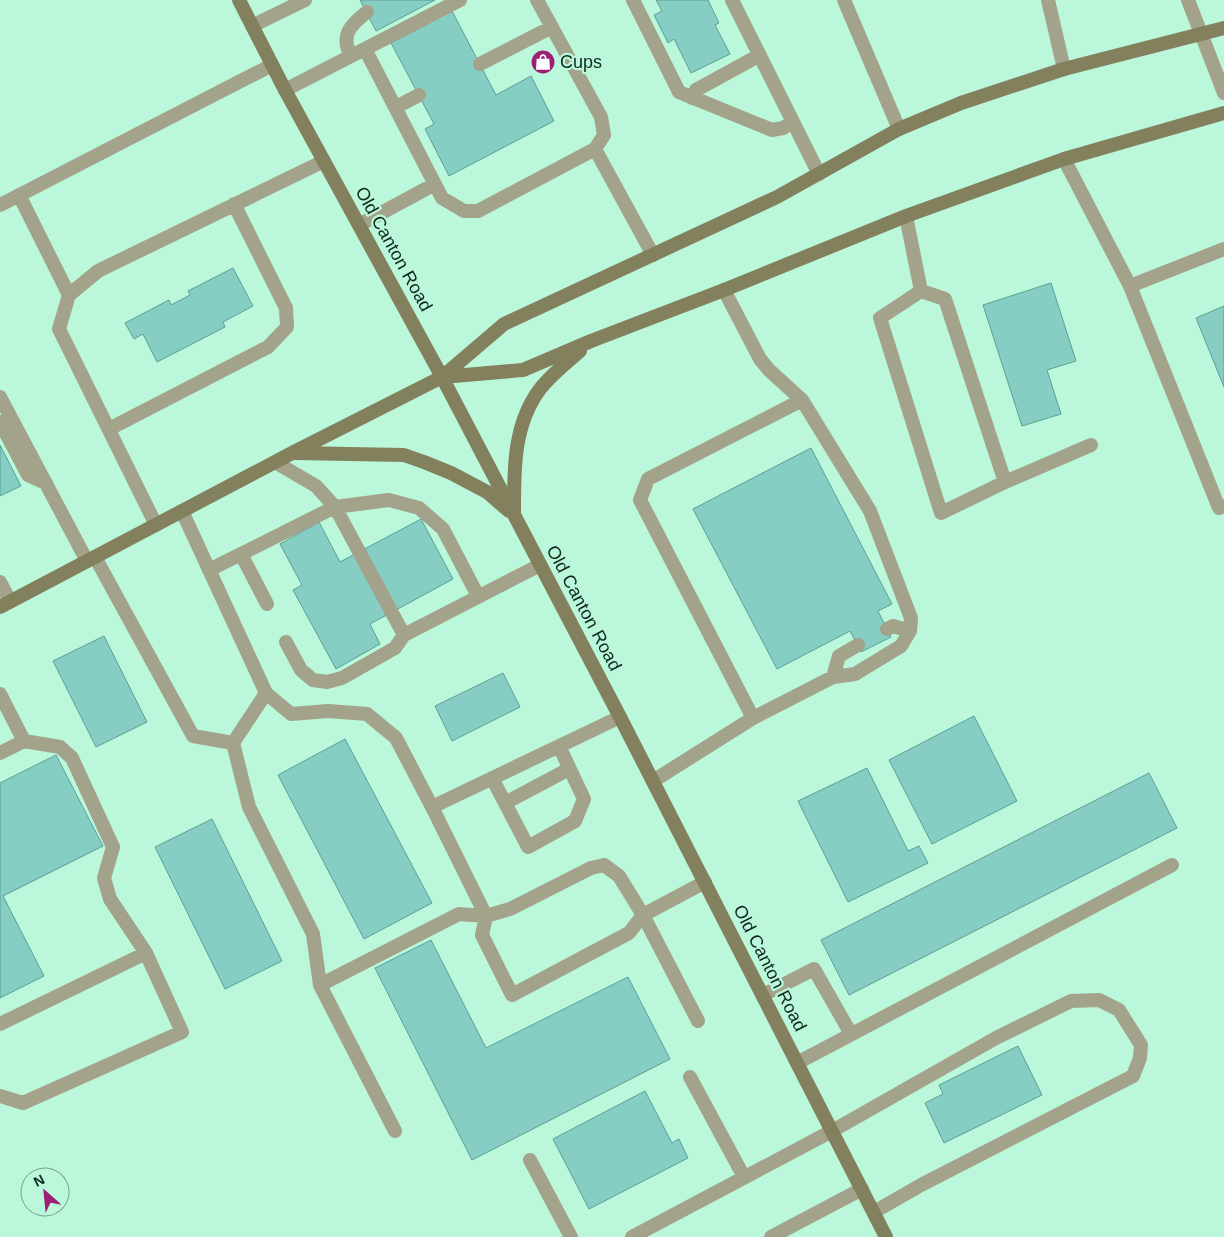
<svg xmlns="http://www.w3.org/2000/svg" width="1224" height="1237" font-family="Helvetica,sans-serif">
  <style>
    .building { fill: #86cec3; stroke: #59a096 }
    .lines { fill: none; stroke-linecap: round; stroke-linejoin: round }
    .service { stroke: #a3a28a; stroke-width: 14 }
    .minor { stroke: #a3a28a; stroke-width: 14 }
    .secondary { stroke: #83805d; stroke-width: 14 }
    .labels { text-anchor: middle; stroke-width: 4.5; stroke-linejoin: round; paint-order: stroke }
    .poi-label { font-size: 18px; fill: #0f281d; stroke: #baf7db; text-anchor: start }
    .street-label { font-size: 18px; fill: #0f281d; stroke: #baf7db }
  </style>
  <rect width="100%" height="100%" fill="#baf7db"/>
  <path class="building" d="M360,0H435L376,31Z
    M656,0H708L719,23L715,25L730,54L691,73L674,39L668,43L654,15L662,11Z
    M452,11L496,95L531,76L554,121L449,176L425,129L434,124L391,43Z
    M233,268L253,306L223,322L225,327L157,362L143,334L134,339L125,323L169,300L171,305L190,295L188,291Z
    M1051,283L1076,361L1047,370L1061,414L1022,426L983,305Z
    M1224,306V387L1196,318Z
    M0,445L21,486L0,496Z
    M811,448L892,604L878,611L891,637L861,652L850,631L777,669L693,509Z
    M421,519L453,579L370,624L380,644L336,669L293,590L302,585L280,544L319,522L340,562Z
    M104,636L147,722L96,747L53,661Z
    M503,673L520,707L452,741L435,706Z
    M974,716L1017,801L932,844L889,760Z
    M345,739L432,903L364,939L278,775Z
    M56,755L103,846L3,896L44,976L0,998V783Z
    M867,768L908,851L919,846L928,863L848,902L798,801Z
    M1149,773L1177,828L849,995L821,940Z
    M212,819L282,961L225,989L155,847Z
    M431,940L486,1048L628,977L670,1059L472,1160L375,968Z
    M1018,1046L1042,1095L944,1143L925,1103L943,1094L939,1085Z
    M645,1091L672,1143L679,1139L688,1158L589,1209L553,1139Z"/>
  <g class="lines">
    <path class="service" d="M537,0L601,117L604,135L595,149L653,255
      M633,0L679,92L772,130L783,128L793,122
      M732,0L819,174
      M844,0L899,129
      M1048,0L1064,69
      M252,26L305,0
      M365,49L442,198L464,211H478L595,149
      M351,56C340,36 350,25 367,12
      M480,64L552,27
      M285,90L460,0
      M692,98L696,90L760,55
      M396,107L419,95
      M1064,159L1130,286L1219,508L1224,506
      M19,195L69,295
      M0,205L272,65
      M906,216L921,291
      M359,225L435,184
      M1130,286L1224,249
      M724,290L760,359L769,370L802,400L870,511L911,618L910,631L893,626L887,629
      M921,291L945,299L1005,482L941,513L880,318Z
      M0,397L87,561
      M0,422L28,475L46,483
      M109,429L268,347L287,327L286,308L234,204
      M275,462L316,486L335,507L404,635
      M1005,482L1091,445
      M182,511L266,693L291,714L328,711L367,714L396,738L432,807L620,717
      M156,525L59,329L69,295L98,271L324,161
      M241,554L267,604
      M95,557L193,736L233,743
      M209,570L335,507L389,500L419,508L443,529L478,596
      M0,582L10,601
      M286,642L301,670L313,680L327,682L342,678L395,648L404,635L540,565
      M833,677L839,656L858,645
      M266,693L233,743L249,807L313,934L320,985L395,1131
      M0,694L24,741L0,753
      M753,718L640,500L648,479L802,400
      M492,778L528,847L575,821L584,799L559,746
      M653,781L753,718L833,677L855,674L901,646L910,631
      M505,803L569,769
      M320,985L459,914L486,916L510,909L591,868L604,865L619,876L643,915L629,933L512,995L482,935L486,916L432,807
      M763,995L814,969L851,1034
      M698,1021L643,915L705,882
      M0,1024L146,953
      M797,1063L1172,865
      M690,1077L744,1177
      M0,1096L23,1103L182,1032L146,953L110,899L104,878L113,847L72,758L60,747L24,741
      M530,1160L571,1237
      M632,1237L832,1131L996,1038L1071,1001L1099,1000L1119,1010L1141,1045L1140,1058L1133,1076L921,1185L874,1212
      M771,1237L862,1189"/>
    <path class="minor" d="M1188,0L1224,93"/>
    <path class="secondary" d="M239,0L285,90L442,377L620,717L886,1237
      M442,377L523,370L591,341L724,290L906,216L1064,159L1224,113
      M295,453L404,455L424,462L451,473L487,492L509,511
      M514,512C514,470 513,425 540,389C551,375 566,363 580,351
      M0,607L292,453L442,377L504,324L777,197L899,129L961,103L1064,69L1224,28"/>
  </g>
  <defs>
    <symbol id="shop-disc" viewBox="-11 -11 22 22"><circle r="9.5" fill="#9d1f75" stroke="#baf7db"/><path d="M-5-2.5h2.3a2.7 3.5 0 0 1 5.4 0H5L5.5 6h-11ZM-1.5-2.5h3a1.5 2.3 0 0 0-3 0Z" fill="#fff"/></symbol>
  </defs>
  <g fill-rule="evenodd">
    <use href="#shop-disc" x="529" y="48" width="28" height="28"/>
  </g>
  <g class="labels">
    <g class="poi-label">
      <text x="560" y="68">Cups</text>
    </g>
    <g class="street-label">
      <text transform="translate(394 249) rotate(61)" y="6">Old Canton Road</text>
      <text transform="translate(584 608) rotate(62)" y="6">Old Canton Road</text>
      <text transform="translate(770 968) rotate(63)" y="6">Old Canton Road</text>
    </g>
  </g>
  <g transform="translate(45 1192) rotate(333)"><circle r="24" fill="#baf7db" stroke="#76a48f"/>
  <path d="M0-4L9 19L0 12L-9 19Z" fill="#9d1f75"/>
  <text y="-8" font-size="14" font-weight="bold" text-anchor="middle" fill="#0f281d">N</text>
  </g>
</svg>
